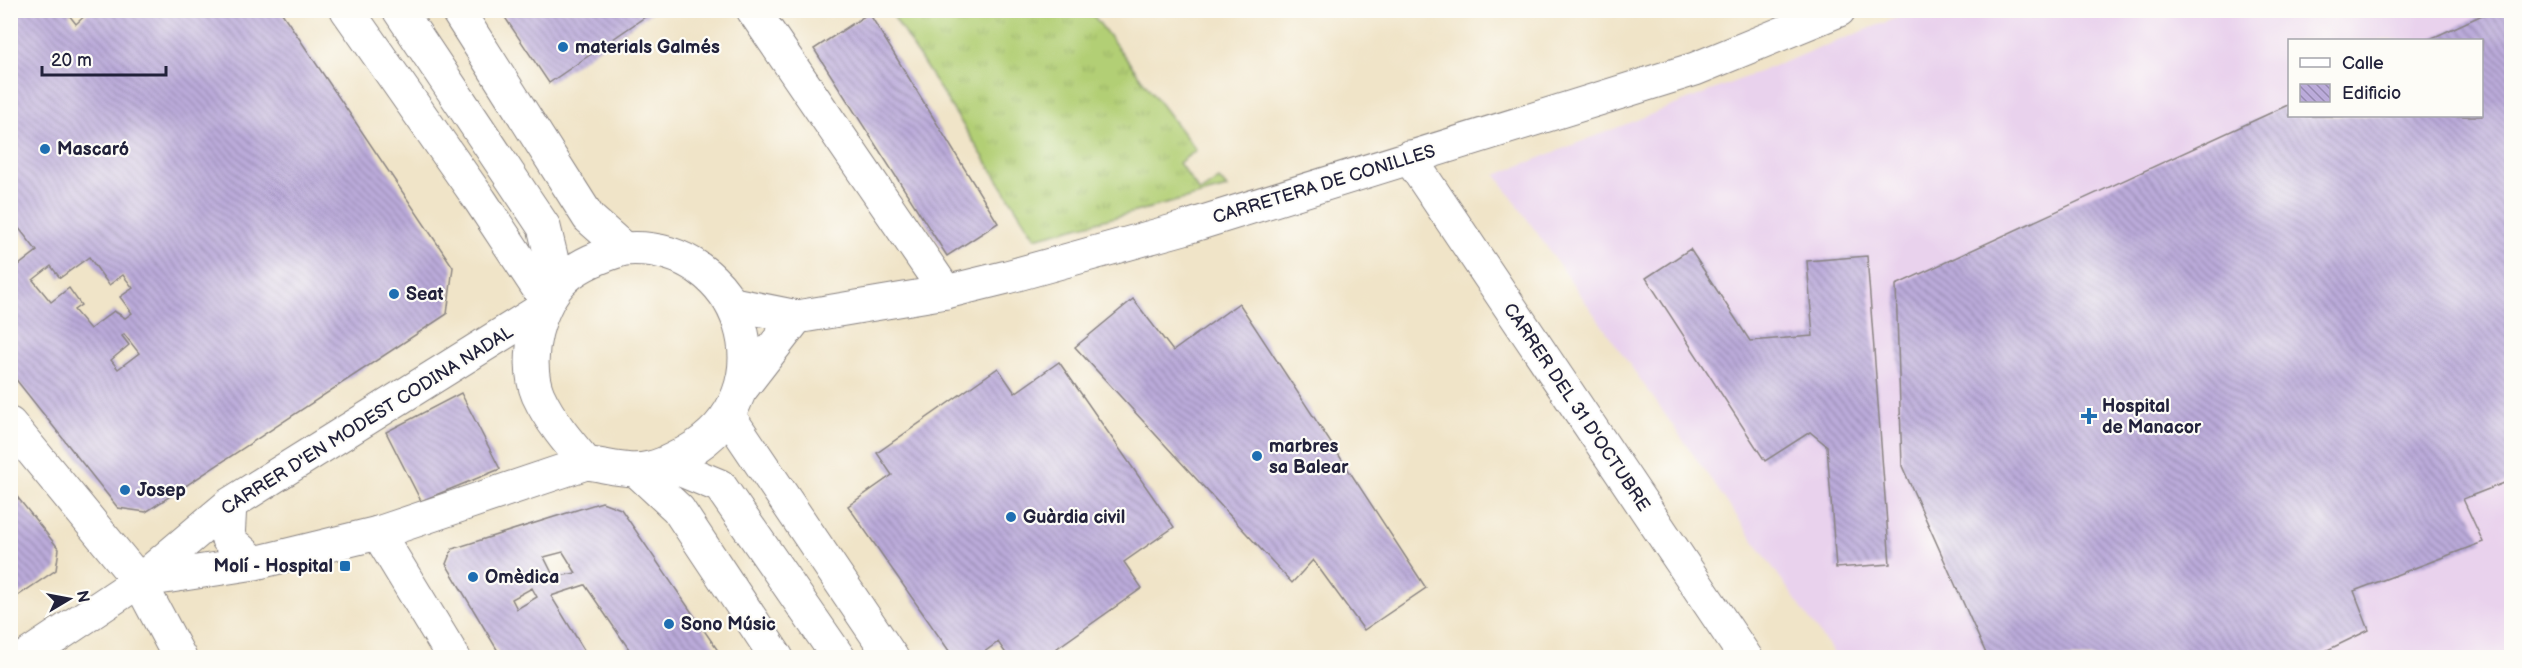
<svg xmlns="http://www.w3.org/2000/svg" width="2522" height="668" font-family="'Balsamiq Sans',sans-serif">
  <style>
    .built { fill: #e9d2ed; fill-rule: evenodd }
    .grass { fill: url(#grass-tufts); stroke: #6a7858; stroke-width: 1.5 }
    .building { fill: url(#building-back-hatch); fill-rule: evenodd }
    .lines { fill: none; stroke-linecap: round; stroke-linejoin: round }
    .minor-casing { stroke: #898382; stroke-width: 35 }
    .secondary-casing { stroke: #898382; stroke-width: 35 }
    .minor { stroke: #fff; stroke-width: 33 }
    .secondary { stroke: #fff; stroke-width: 33 }
    .poi-dot { fill: #1f6fb2; stroke: #fdfcf7; stroke-width: 2 }
    .labels { text-anchor: middle; stroke-width: 4.5; stroke-linejoin: round; paint-order: stroke }
    .poi-label { font-size: 18px; font-weight: bold; fill: #22223b; stroke: #fdfcf7; text-anchor: start }
    .street-label { font-size: 18px; fill: #22223b; stroke: #fdfcf7 }
  </style>
  <defs>
    <pattern id="grass-tufts" width="24" height="20" patternUnits="userSpaceOnUse" patternTransform="scale(1.5)"><rect width="24" height="20" fill="#b2cf75"/><path d="M3 7l-1-3M5 7V3M7 7l1-3M15 17l-1-3M17 17v-4M19 17l1-3" fill="none" stroke="#99b166"/></pattern>
    <pattern id="building-back-hatch" width="6" height="6" patternUnits="userSpaceOnUse" patternTransform="scale(1.5)"><rect width="6" height="6" fill="#bbabda"/><path d="M-1 5l2 2M0 0l6 6M5-1l2 2" fill="none" stroke="#988bb2"/></pattern>
  </defs>
  <rect width="100%" height="100%" fill="#fdfcf7"/>
  <filter id="ink" filterUnits="userSpaceOnUse"><feTurbulence type="fractalNoise" baseFrequency=".0167" numOctaves="2"/><feDisplacementMap in="SourceGraphic" scale="12" xChannelSelector="R" yChannelSelector="G"/><feConvolveMatrix kernelMatrix="1 2 1 2 8 2 1 2 1" color-interpolation-filters="sRGB"/></filter>
  <filter id="wash" filterUnits="userSpaceOnUse"><feTurbulence type="fractalNoise" baseFrequency=".008" numOctaves="4" result="noise"/><feDisplacementMap in="SourceGraphic" scale="24" xChannelSelector="R" yChannelSelector="G"/><feGaussianBlur stdDeviation="1.35" result="paint"/><feColorMatrix in="noise" values="0 0 0 0 0 0 0 0 0 0 0 0 0 0 0 0 0 1.4 0 .05"/><feComposite in="paint" operator="in"/></filter>
  <g filter="url(#wash)">
    <rect width="100%" height="100%" fill="#f0e4c8"/>
    <path class="built" d="M1914,11H2511V657H1836L1496,175ZM2290,40H2482V116H2290Z"/>
    <path class="grass" d="M890,11H1090L1196,150L1179,163L1200,192L1219,179L1227,188L1035,238Z"/>
    <g id="blocks">
      <path class="building" d="M10,10H74L69,15L76,24L91,10H280L453,267L447,314L146,512L118,508L10,372V263L15,268L37,251L18,227L10,233ZM89,257L109,285L123,275L133,288L120,297L132,313L125,318L114,311L90,329L74,310L81,305L69,288L51,302L33,280L51,266L60,278ZM124,334L139,353L118,369L111,360L129,345L122,336Z
        M500,10H655L549,83Z
        M2493,10H2512V480L2463,499L2483,542L2354,591L2369,630L2311,658H1988L1902,466L1896,285L2290,104V116H2482V40H2428Z
        M869,13L998,223L947,256L814,49Z
        M1690,249L1750,341L1813,336L1807,261L1867,256L1890,564L1836,568L1827,446L1810,432L1765,461L1646,278Z
        M1133,299L1173,351L1239,303L1426,588L1364,630L1313,560L1292,583L1075,347Z
        M1059,362L1174,527L1124,562L1142,588L1043,658H1009L998,642L976,658H954L848,506L892,475L877,453L998,368L1015,393Z
        M461,393L500,469L421,501L386,432Z
        M10,488L59,549L56,570L10,601Z
        M602,502L621,509L723,658H635L585,585L551,596L589,658H502L446,564L452,549ZM563,552L576,573L554,577L544,557ZM532,588L537,597L517,609L512,599Z"/>
    </g>
  </g>
  <g filter="url(#ink)">
    <use href="#blocks" fill-opacity="0" stroke="#898382" stroke-width="1.5"/>
    <g class="lines">
      <defs>
        <path id="minor" d="M347,10L480,200L546,300
          M457,10L589,218L624,249
          M753,10L946,292
          M1409,157L1746,658
          M728,415L892,658
          M10,424L139,581L180,658
          M636,470L678,509L777,658
          M378,533L454,658"/>
        <path id="secondary" d="M399,10L544,227L558,285
          M624,249C744,240 792,393 687,452C671,461 655,469 636,470C620,470 602,465 586,463C568,442 550,421 538,395C530,376 531,351 536,332C550,280 574,264 624,249Z
          M733,304L797,317L946,292L1007,277L1184,228L1695,69L1839,10
          M742,388L797,317
          M667,464L720,486L839,658
          M230,504L228,539L255,563
          M139,581L255,563L378,533L586,463
          M24,658L139,581L230,504L542,309"/>
      </defs>
      <use href="#minor" class="minor-casing"/>
      <use href="#secondary" class="secondary-casing"/>
      <use href="#minor" class="minor"/>
      <use href="#secondary" class="secondary"/>
    </g>
  </g>
  <g class="poi-dot">
    <circle cx="563" cy="47" r="6"/>
    <circle cx="45" cy="149" r="6"/>
    <circle cx="394" cy="294" r="6"/>
    <path d="M2086 407h6v6h6v6h-6v6h-6v-6h-6v-6h6z"/>
    <circle cx="1257" cy="456" r="6"/>
    <circle cx="125" cy="490" r="6"/>
    <circle cx="1011" cy="517" r="6"/>
    <rect x="339" y="560" width="12" height="12" rx="3"/>
    <circle cx="473" cy="577" r="6"/>
    <circle cx="669" cy="624" r="6"/>
  </g>
  <g class="labels">
    <g class="poi-label">
      <text x="575" y="53">materials Galmés</text>
      <text x="57" y="155">Mascaró</text>
      <text x="406" y="300">Seat</text>
      <text x="2102" y="412">Hospital<tspan x="2102" dy="21">de Manacor</tspan></text>
      <text x="1269" y="452">marbres<tspan x="1269" dy="21">sa Balear</tspan></text>
      <text x="137" y="496">Josep</text>
      <text x="1023" y="523">Guàrdia civil</text>
      <text x="333" y="572" text-anchor="end">Molí - Hospital</text>
      <text x="485" y="583">Omèdica</text>
      <text x="681" y="630">Sono Músic</text>
    </g>
    <g class="street-label">
      <text transform="translate(1324 184) rotate(-17)" y="6">CARRETERA DE CONILLES</text>
      <text transform="translate(1577 407) rotate(56)" y="6">CARRER DEL 31 D'OCTUBRE</text>
      <text transform="translate(367 420) rotate(-32)" y="6">CARRER D'EN MODEST CODINA NADAL</text>
    </g>
  </g>
  <rect width="2522" height="668" fill="none" stroke="#fdfcf7" stroke-width="36"/>
  <rect x="2288" y="39" width="195" height="78" fill="#fdfcf7" stroke="#a5a5ac" stroke-width="1.5"/>
  <rect x="2300" y="58" width="30" height="9" fill="#ffffff" stroke="#a5a5ac" stroke-width="1.5"/>
  <text x="2342" y="69" font-size="18" fill="#22223b">Calle</text>
  <rect x="2300" y="84" width="30" height="18" fill="url(#building-back-hatch)" stroke="#a5a5ac" stroke-width="1.5"/>
  <text x="2342" y="99" font-size="18" fill="#22223b">Edificio</text>
  <g transform="translate(69 599) rotate(80)" stroke="#fdfcf7" stroke-width="4.5" paint-order="stroke">
  <path d="M0-4.5L10 22L0 15L-10 22Z" fill="#22223b"/>
  <text y="-9" font-size="16" font-weight="bold" text-anchor="middle" fill="#22223b">N</text>
  </g>
  <path d="M42 66v9h124v-9" fill="none" stroke="#22223b" stroke-width="3"/>
  <text x="51" y="66" font-size="18" fill="#22223b" stroke="#fdfcf7" stroke-width="4.5" paint-order="stroke">20 m</text>
</svg>
